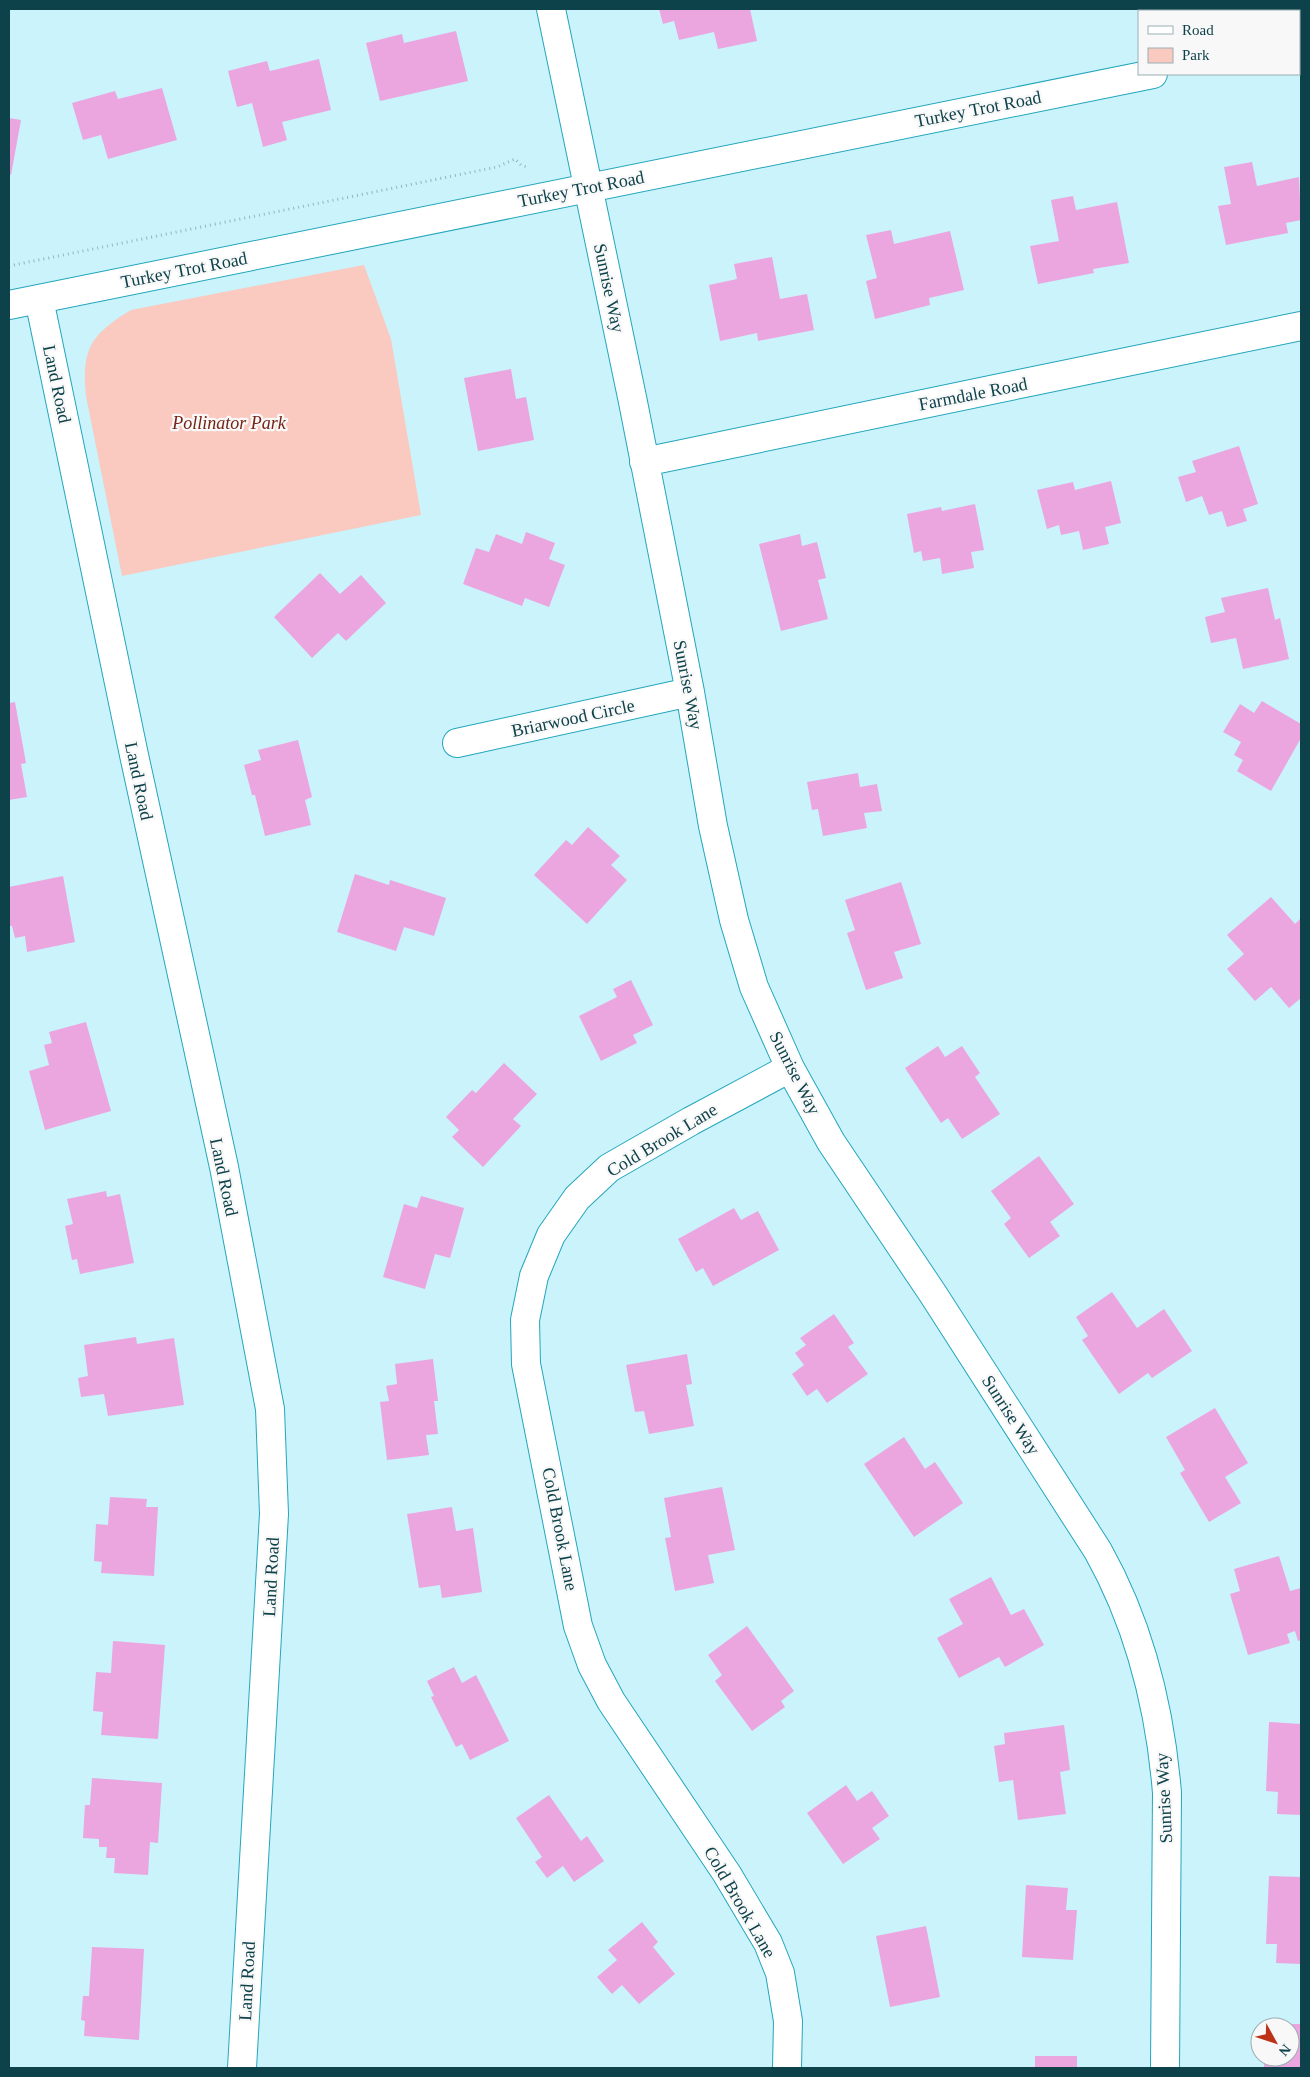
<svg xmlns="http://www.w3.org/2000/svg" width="1310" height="2077" font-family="Georgia,serif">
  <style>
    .green { fill: #fac9bf }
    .building { fill: #eba6e0 }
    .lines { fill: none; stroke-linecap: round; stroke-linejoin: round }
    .street-casing { stroke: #24a6bc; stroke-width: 30 }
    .secondary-casing { stroke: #24a6bc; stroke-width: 30 }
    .path { stroke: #8cb9c2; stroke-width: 3; stroke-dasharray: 1 4; stroke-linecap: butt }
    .street { stroke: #fff; stroke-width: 28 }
    .secondary { stroke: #fff; stroke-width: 28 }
    .labels { text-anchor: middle; stroke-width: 4.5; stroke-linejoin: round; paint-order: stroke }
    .street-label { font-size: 18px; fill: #0e424b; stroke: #f8f8f8 }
    .park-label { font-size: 18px; font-style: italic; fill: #752314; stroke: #f8f8f8 }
  </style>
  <rect width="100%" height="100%" fill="#caf3fc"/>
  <path class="green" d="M364,265L391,339L421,515L122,576L86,396C81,349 91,334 131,310Z"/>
  <path class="building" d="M659,9H750L757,41L718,49L714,32L679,40L674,21L663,24Z
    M456,31L468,81L380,101L366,43L402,34L404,43Z
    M319,59L331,110L282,122L287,140L263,147L252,103L237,107L228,71L267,61L270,71Z
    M162,88L177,140L108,159L101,135L83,140L72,103L115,91L118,99Z
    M9,118L21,120L11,175L9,174Z
    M1252,162L1257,186L1299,177L1301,220L1286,223L1288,233L1226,245L1218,206L1231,204L1224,167Z
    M1073,196L1076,210L1117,202L1129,263L1093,269L1094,273L1038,284L1030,246L1059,241L1051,200Z
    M891,230L894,244L950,231L964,290L929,298L930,305L875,319L866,281L877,278L866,235Z
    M772,257L780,299L807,294L814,330L758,341L757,333L720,341L709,285L737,279L734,264Z
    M511,369L516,399L526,397L534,440L478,451L464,378Z
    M1239,446L1258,504L1243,509L1247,521L1227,527L1222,511L1209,515L1202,496L1186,502L1178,477L1196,472L1192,461Z
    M1111,481L1121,523L1105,527L1109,544L1083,550L1079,531L1061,535L1059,525L1047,529L1037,490L1073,482L1075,490Z
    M975,504L984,550L971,552L974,568L942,574L940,558L923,561L921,551L914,553L907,514L941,507L942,511Z
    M526,532L555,543L549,559L565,565L549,607L525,598L522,606L463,584L476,548L489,552L496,534L522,544Z
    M800,534L802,546L817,542L826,578L818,580L828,619L781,631L759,544Z
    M320,573L340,594L361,575L386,603L346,641L338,633L312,658L274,617Z
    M1268,588L1275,620L1280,618L1289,659L1243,669L1236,638L1211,643L1205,617L1225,612L1221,598Z
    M1262,701L1301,724V738L1271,791L1237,771L1243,760L1234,755L1241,742L1223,732L1240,704L1254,713Z
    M15,702L26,763L21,764L27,797L9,800V703Z
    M298,740L312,797L305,800L311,825L265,836L255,795H252L244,765L261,760L258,750Z
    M858,773L860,787L877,784L882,811L864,813L867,828L823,836L818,809L812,810L807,782Z
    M588,827L620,856L611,865L627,880L587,924L534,875L566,840L572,845Z
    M355,874L389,885L390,880L446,898L434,936L404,927L396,951L337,932Z
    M63,876L75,942L27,952L25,936L15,938L12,926H9V887Z
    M901,882L921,944L894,952L903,978L866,990L847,933L855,930L845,900Z
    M1271,897L1295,924L1301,918V998L1289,1008L1271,987L1255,1001L1227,969L1244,954L1227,935Z
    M631,980L653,1025L633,1035L637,1043L601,1061L579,1016L617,997L613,989Z
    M86,1022L111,1111L45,1130L29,1071L49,1065L44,1045L52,1043L49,1032Z
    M938,1046L945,1057L962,1046L980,1073L975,1077L1000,1114L962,1139L948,1118L941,1123L905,1068Z
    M504,1063L537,1094L513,1119L521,1126L483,1167L452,1137L459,1130L446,1117L472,1090L476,1093Z
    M1039,1156L1074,1204L1050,1222L1060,1236L1029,1258L1004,1224L1011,1218L991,1191Z
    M106,1191L107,1197L120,1194L134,1263L80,1274L77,1259L72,1260L65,1226L73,1224L67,1199Z
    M421,1196L464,1208L450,1258L435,1254L425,1289L383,1277L404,1204L417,1208Z
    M734,1208L741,1220L758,1211L779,1250L713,1286L703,1268L696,1272L678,1239Z
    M1112,1292L1137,1328L1164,1309L1192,1351L1152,1378L1148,1373L1119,1394L1082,1340L1088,1336L1076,1317Z
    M834,1314L854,1343L848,1347L868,1374L827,1403L817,1389L807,1396L792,1374L804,1365L795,1353L806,1345L800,1338Z
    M136,1337L137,1344L174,1338L184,1405L108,1416L104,1394L81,1397L78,1378L88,1376L84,1345Z
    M687,1354L692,1384L686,1385L694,1426L649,1434L644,1411L635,1412L626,1365Z
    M433,1359L438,1401H434L438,1434L426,1435L429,1455L387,1460L380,1402L389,1401L386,1386L397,1384L395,1364Z
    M1215,1408L1248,1463L1225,1477L1241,1503L1209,1522L1180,1473L1185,1470L1166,1437Z
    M904,1437L925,1469L935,1462L963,1503L914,1537L864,1464Z
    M722,1487L735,1550L708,1555L714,1583L675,1591L665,1538L671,1537L664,1498Z
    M110,1497L147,1499L146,1507H158L154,1576L101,1573L102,1562L94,1561L96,1524L108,1525Z
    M452,1507L456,1531L473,1528L482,1592L442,1598L440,1585L419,1588L407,1514Z
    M1279,1556L1290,1591L1301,1588V1640L1298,1641L1295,1631L1287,1634L1290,1643L1248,1655L1230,1594L1240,1591L1234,1569Z
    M991,1577L1011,1615L1024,1609L1044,1645L1005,1667L999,1657L959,1678L937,1638L963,1624L949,1599Z
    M747,1626L794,1691L781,1701L785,1707L752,1731L715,1681L722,1675L708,1655Z
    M113,1641L165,1645L158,1739L101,1735L103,1712L93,1711L96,1672L111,1673Z
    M454,1667L462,1683L476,1675L509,1741L470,1760L462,1744L456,1747L431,1697L434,1696L427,1681Z
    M1269,1722L1301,1724V1815L1277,1814L1278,1792L1266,1791Z
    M1064,1725L1070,1770L1060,1772L1066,1814L1018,1820L1013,1780L999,1782L994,1746L1005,1744L1004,1733Z
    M92,1778L162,1783L158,1843L150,1842L148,1875L114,1873L115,1858H106L107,1847H99V1839L83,1838L85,1805H90Z
    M846,1785L857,1801L872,1791L889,1816L872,1828L880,1839L843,1864L807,1813Z
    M549,1795L581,1841L587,1836L604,1861L574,1882L563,1866L547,1878L535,1862L542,1857L516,1818Z
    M1269,1876L1301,1877V1964L1276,1963L1277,1944H1266Z
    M1026,1885L1068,1888L1066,1910H1077L1073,1960L1022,1957Z
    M642,1922L658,1942L653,1947L675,1974L639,2004L622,1985L612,1994L597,1977L617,1960L608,1950Z
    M926,1926L940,1997L890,2007L876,1936Z
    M92,1947L144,1949L139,2040L84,2036L85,2021L81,2020L83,1996H89Z
    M1264,2024H1301V2068H1264V2057H1290V2027H1264Z
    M1035,2056H1077V2068H1035Z"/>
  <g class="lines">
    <defs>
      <path id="street" d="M551,9L633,402L690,692L713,826L734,920L754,987L790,1068L831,1142L933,1294L1098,1551C1140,1626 1160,1707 1167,1793L1165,2068
        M644,462C863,415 1082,372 1301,326
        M457,743L690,692
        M787,2068L788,2021L780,1973L768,1943L727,1874L611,1701L592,1665L578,1626L526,1364L525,1320L534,1276L551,1235L577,1198L609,1168L691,1121L790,1068"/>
      <path id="secondary" d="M1299,44H1301
        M39,299L134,755L224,1167L270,1409L274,1514L242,2068
        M9,305L1153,74"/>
    </defs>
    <use href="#street" class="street-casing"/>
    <use href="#secondary" class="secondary-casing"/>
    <path class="path" d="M9,266L497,167L515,159L521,165L529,168"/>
    <use href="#street" class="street"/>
    <use href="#secondary" class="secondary"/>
  </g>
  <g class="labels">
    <g class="street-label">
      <text transform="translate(978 109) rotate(-11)" y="6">Turkey Trot Road</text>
      <text transform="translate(581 189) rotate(-11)" y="6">Turkey Trot Road</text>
      <text transform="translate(184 270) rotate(-11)" y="6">Turkey Trot Road</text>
      <text transform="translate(609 288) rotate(78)" y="6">Sunrise Way</text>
      <text transform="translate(57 384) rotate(78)" y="6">Land Road</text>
      <text transform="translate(973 394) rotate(-11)" y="6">Farmdale Road</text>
      <text transform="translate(688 685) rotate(79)" y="6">Sunrise Way</text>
      <text transform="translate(573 718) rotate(-12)" y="6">Briarwood Circle</text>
      <text transform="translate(139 781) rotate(78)" y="6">Land Road</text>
      <text transform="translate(795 1073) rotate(63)" y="6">Sunrise Way</text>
      <text transform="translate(662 1140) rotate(-31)" y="6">Cold Brook Lane</text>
      <text transform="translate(224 1177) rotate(78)" y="6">Land Road</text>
      <text transform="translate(1011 1415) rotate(57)" y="6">Sunrise Way</text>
      <text transform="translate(560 1529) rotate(79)" y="6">Cold Brook Lane</text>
      <text transform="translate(271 1577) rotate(-87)" y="6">Land Road</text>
      <text transform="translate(1164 1798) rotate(-93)" y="6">Sunrise Way</text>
      <text transform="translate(740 1902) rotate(60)" y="6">Cold Brook Lane</text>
      <text transform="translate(247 1981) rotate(-87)" y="6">Land Road</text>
    </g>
    <g class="park-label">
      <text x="229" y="429">Pollinator Park</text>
    </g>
  </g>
  <rect width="1310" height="2077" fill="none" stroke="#0e424b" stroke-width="20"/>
  <rect x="1138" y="10" width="162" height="65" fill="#f8f8f8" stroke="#9aafb3"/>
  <rect x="1148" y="26" width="25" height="8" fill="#ffffff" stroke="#9aafb3"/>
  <text x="1182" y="35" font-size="15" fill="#0e424b">Road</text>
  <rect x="1148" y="48" width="25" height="15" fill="#fac9bf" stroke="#9aafb3"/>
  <text x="1182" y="60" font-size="15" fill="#0e424b">Park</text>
  <g transform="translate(1275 2042) rotate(130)"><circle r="24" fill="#f8f8f8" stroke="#9aafb3"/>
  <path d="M0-4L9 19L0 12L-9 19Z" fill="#bc3117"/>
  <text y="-8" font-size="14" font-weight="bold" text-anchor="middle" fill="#0e424b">N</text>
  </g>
</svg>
